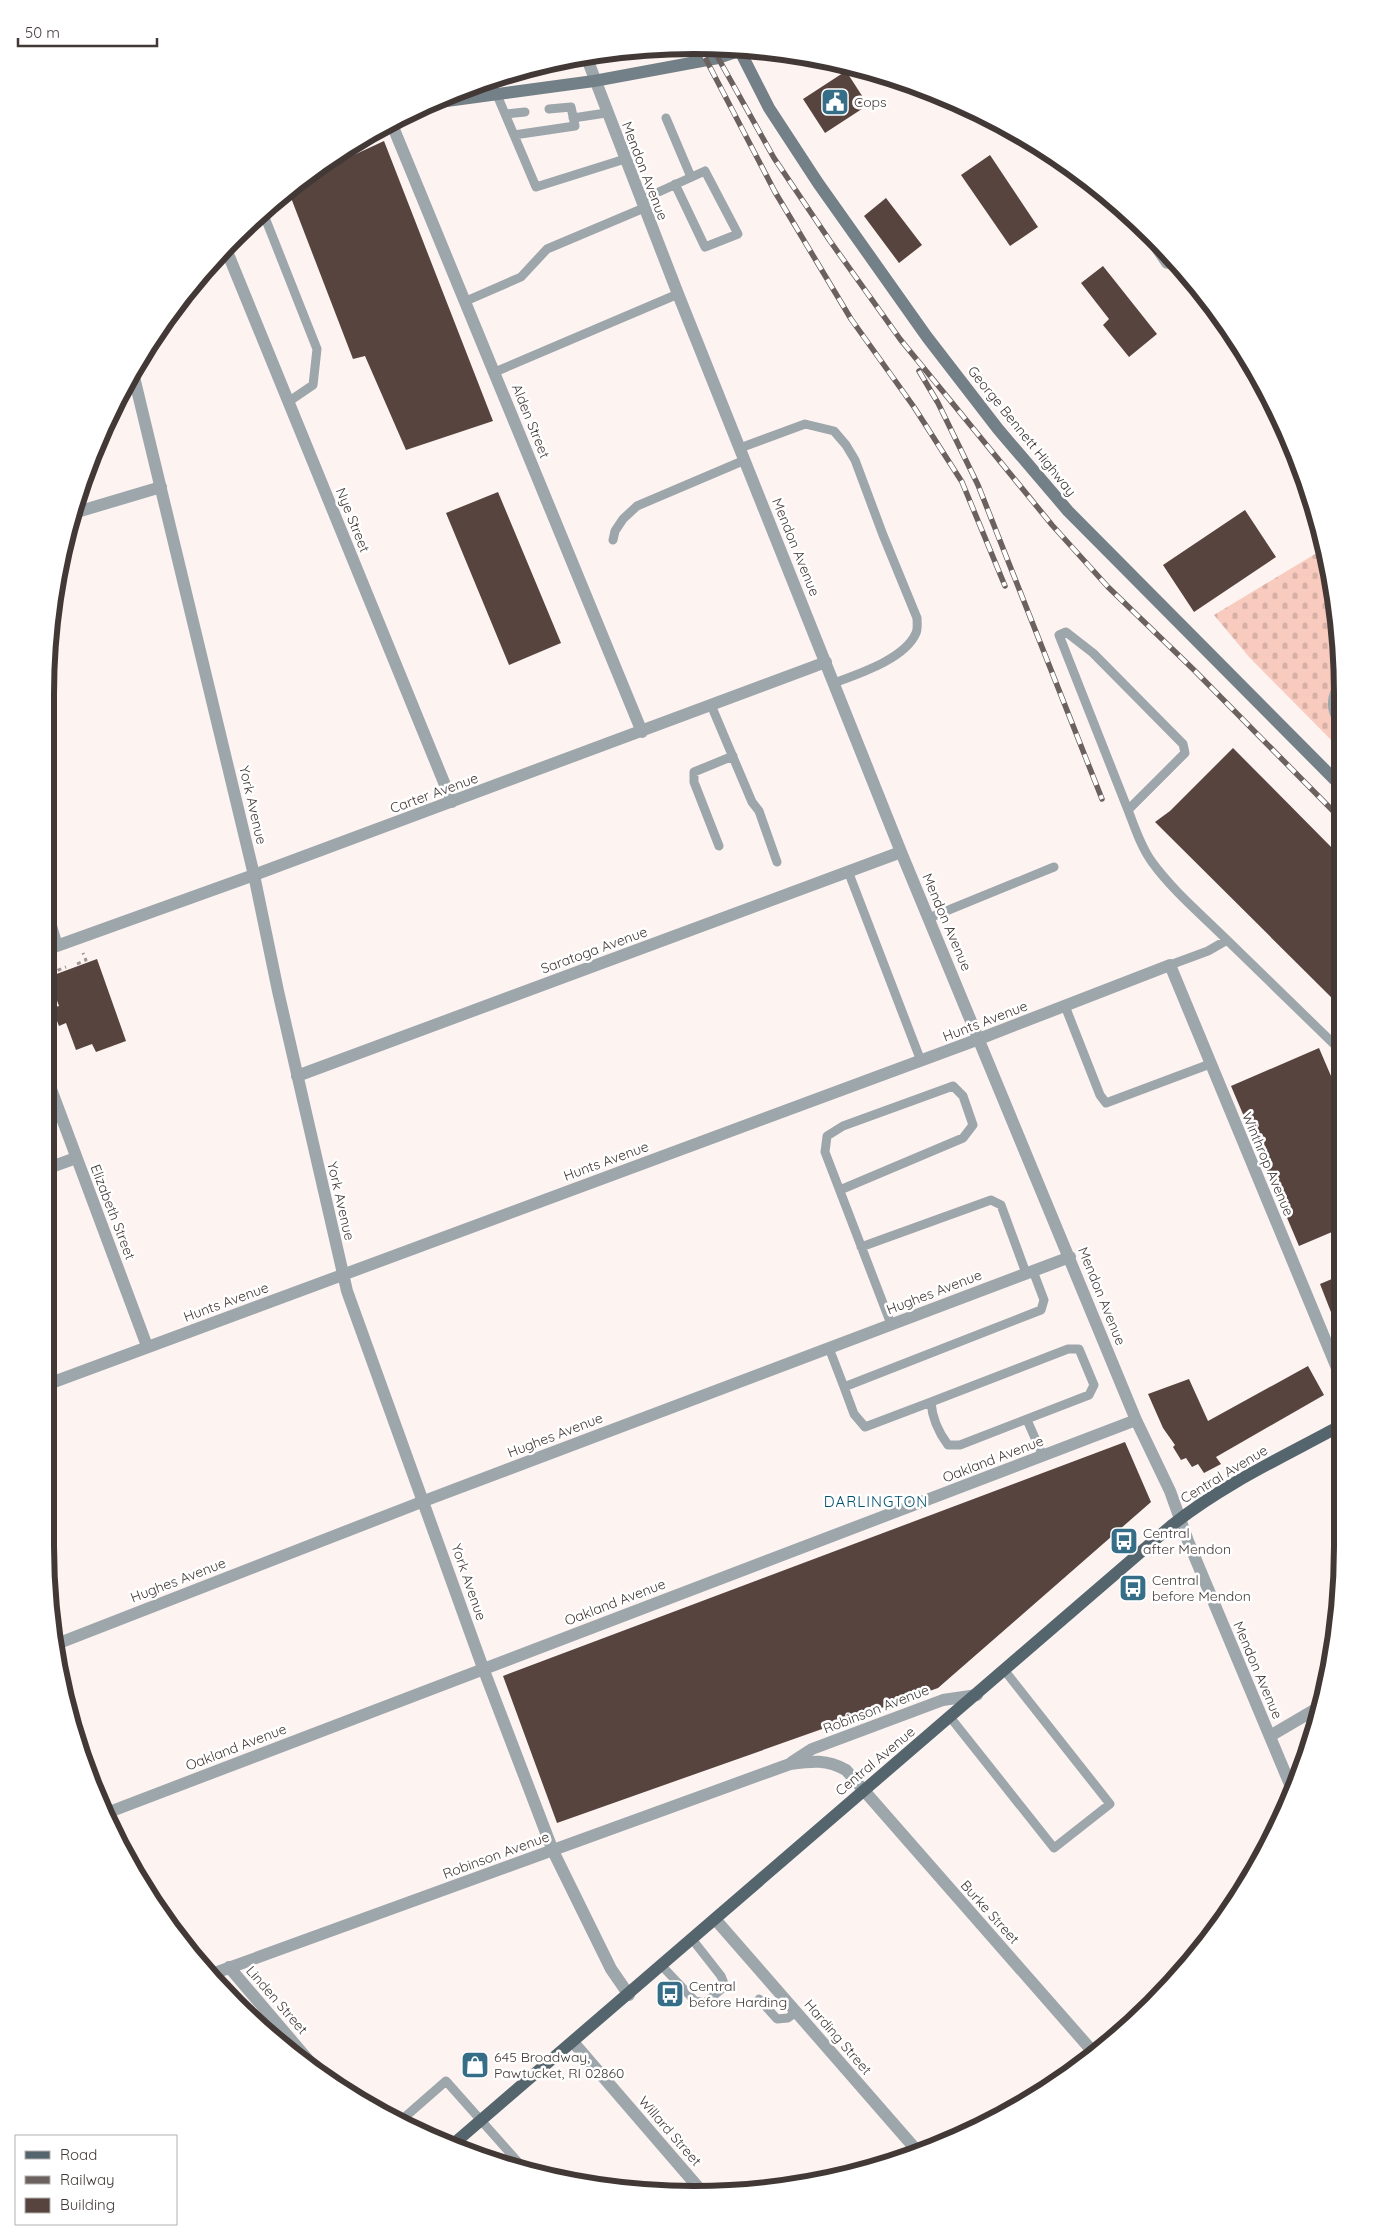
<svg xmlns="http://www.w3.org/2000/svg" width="1388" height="2240" font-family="Quicksand,sans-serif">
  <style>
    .cemetery { fill: url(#cemetery-stones) }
    .building { fill: #57443f }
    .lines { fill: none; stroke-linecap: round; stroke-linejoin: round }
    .path { stroke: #9f9694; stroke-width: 3; stroke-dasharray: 4 4; stroke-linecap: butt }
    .service { stroke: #9da6ab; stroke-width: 9 }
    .minor { stroke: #9da6ab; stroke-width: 12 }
    .tertiary { stroke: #9da6ab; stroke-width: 12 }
    .secondary { stroke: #738087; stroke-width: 12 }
    .primary { stroke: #55656d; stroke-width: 12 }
    .rail-casing { stroke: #6b6260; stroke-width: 5.5 }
    .rail { stroke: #fff; stroke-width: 4; stroke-dasharray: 11; stroke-linecap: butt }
    .labels { text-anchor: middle; stroke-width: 5; stroke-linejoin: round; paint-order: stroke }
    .poi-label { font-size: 14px; fill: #423937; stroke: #fff; text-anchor: start }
    .street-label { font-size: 14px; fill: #423937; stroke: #fff }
    .neighbourhood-label { font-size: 15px; letter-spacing: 1px; fill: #014f6b; stroke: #fff }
    .rim { fill: none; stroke: #423937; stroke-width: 6 }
  </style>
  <defs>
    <pattern id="cemetery-stones" width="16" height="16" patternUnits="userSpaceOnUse" patternTransform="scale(1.25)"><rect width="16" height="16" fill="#f9cbbf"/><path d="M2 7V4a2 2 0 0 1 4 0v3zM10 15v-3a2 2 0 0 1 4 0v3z" fill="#d7afa5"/></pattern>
  </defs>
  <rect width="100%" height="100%" fill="#fdf3f1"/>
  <path class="cemetery" d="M1325,548L1342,651L1341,750L1249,657L1214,615Z"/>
  <path class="building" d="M846,71L868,105L825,133L803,99Z
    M384,141L493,421L406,450L365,356L353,359L288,190L328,162L330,166Z
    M990,155L1038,227L1010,246L961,175Z
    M886,198L922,245L899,263L864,216Z
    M1103,266L1157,334L1129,357L1103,325L1109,319L1081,283Z
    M498,492L561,643L509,665L446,513Z
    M1245,510L1276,557L1194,612L1163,565Z
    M1233,748L1341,857L1340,1006L1155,822L1170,811Z
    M97,959L126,1041L96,1052L92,1044L76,1050L66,1023L59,1026L52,1008L59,1006L51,984V976Z
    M1319,1048L1340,1097L1339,1229L1299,1246L1231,1086Z
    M1339,1276V1330H1338L1320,1284Z
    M1308,1366L1324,1395L1216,1457L1221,1464L1204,1473L1198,1464L1192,1467L1186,1458L1181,1460L1173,1447L1175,1445L1163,1428L1148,1394L1189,1379L1208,1421Z
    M1125,1442L1151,1502L938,1688L557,1823L503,1676Z"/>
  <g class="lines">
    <path class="path" d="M77,964L86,960L83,953
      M54,965L56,971L66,967
      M51,1002L57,1000"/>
    <path class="service" d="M497,95L536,187L625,159
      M506,114L525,112
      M573,118L606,113
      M666,118L691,177
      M514,135L575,126L571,107L549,109
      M641,200L705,171L738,234L705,247L675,184
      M262,210L317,349L313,385L288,402
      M1143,230L1166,264L1181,266
      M466,301L521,277L547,249L644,208
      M495,372L678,294
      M740,448L805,424L834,431L846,445L855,460L883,535L917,618C917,622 918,629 916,633C905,659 858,674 834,683
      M613,540L615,531L623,519L637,506L745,460
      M711,705L752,802L759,811L777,862
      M1341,723C1329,712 1330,695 1341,683
      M1128,810L1185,753L1183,744L1093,653L1066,632L1059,635L1128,810C1135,828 1141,847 1152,862C1173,891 1202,915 1227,940
      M719,846L694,782V772L733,756
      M848,871L921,1061
      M929,918L1054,867
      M1170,965L1208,951L1227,940L1340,1050
      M1065,1006L1100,1095L1106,1103L1210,1064
      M840,1190L963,1138L973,1125L963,1096L953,1086L843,1126L827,1136L825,1152L891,1324
      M861,1247L991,1200L1001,1205L1026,1273
      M829,1348L844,1387
      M1068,1349H1079L1094,1385L1089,1395L960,1445H948C939,1433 932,1417 931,1402Z
      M931,1402L865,1427L854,1414L844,1387L1041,1310L1044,1300L1033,1271
      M1027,1420L1043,1456
      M950,1717L1054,1848L1110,1804L1005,1671
      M662,1966L694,2000L705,2003L725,1986L721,1976L692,1939
      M759,1999L777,2019L788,2018L796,2012
      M405,2117L419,2133
      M398,2123L446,2081L526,2171
      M457,2141L467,2153"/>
    <path class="minor" d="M586,56L678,294L901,852L1136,1420L1170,1491L1188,1541L1294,1794
      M391,122L642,732
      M226,249L452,802
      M77,512L161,487
      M51,926L57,946
      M51,948L254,875L826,662
      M297,1076L901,852
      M51,1089L147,1346
      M51,1167L76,1158
      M51,1383L979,1039L1170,965L1339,1373
      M54,1645L424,1501L1070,1257
      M1270,1736L1316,1709
      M792,1762L812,1749L943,1700L977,1695
      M104,1814L1136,1420
      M715,1919L919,2153
      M229,1967L321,2075
      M212,1974L790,1764C812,1761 827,1759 846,1770L1094,2053
      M573,2042L704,2194"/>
    <path class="tertiary" d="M134,377L254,875L278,991L347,1291L483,1668L553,1851L611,1969L629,1995"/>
    <path class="secondary" d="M738,47L769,108L818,183L927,337L998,429L1068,511L1341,786
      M432,103L594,81L718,58L747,48"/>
    <path class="primary" d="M451,2146L1171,1526C1222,1485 1281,1458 1338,1427"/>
    <defs>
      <path id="rail" d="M712,47L774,158L830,241L900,339L1052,525L1108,587L1194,670L1341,819
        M700,48L775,192L851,319L914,407L962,482L1005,586
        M919,371L938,403L978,485L1102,799"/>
    </defs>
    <use href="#rail" class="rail-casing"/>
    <use href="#rail" class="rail"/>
  </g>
  <defs>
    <symbol id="civic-square" viewBox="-11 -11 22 22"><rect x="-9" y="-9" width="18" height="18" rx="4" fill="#366e88" stroke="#fff"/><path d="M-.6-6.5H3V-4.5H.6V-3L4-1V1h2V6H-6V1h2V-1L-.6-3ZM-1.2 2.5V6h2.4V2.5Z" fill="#fff"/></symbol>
    <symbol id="bus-square" viewBox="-11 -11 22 22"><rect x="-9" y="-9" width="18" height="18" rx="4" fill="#366e88" stroke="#fff"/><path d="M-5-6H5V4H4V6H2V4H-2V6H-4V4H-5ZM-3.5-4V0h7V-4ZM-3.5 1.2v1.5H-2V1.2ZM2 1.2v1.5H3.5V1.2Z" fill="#fff"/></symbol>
    <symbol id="shop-square" viewBox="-11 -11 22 22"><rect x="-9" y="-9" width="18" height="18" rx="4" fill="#366e88" stroke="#fff"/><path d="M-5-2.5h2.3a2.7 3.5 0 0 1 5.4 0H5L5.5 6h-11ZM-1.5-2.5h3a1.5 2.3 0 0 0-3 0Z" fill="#fff"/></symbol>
  </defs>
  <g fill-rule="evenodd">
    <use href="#civic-square" x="819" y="86" width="32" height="32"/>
    <use href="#bus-square" x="1108" y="1525" width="32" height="32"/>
    <use href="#bus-square" x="1117" y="1572" width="32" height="32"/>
    <use href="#bus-square" x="654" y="1978" width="32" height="32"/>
    <use href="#shop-square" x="459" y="2049" width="32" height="32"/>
  </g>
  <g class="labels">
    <g class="poi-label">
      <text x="854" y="107">Cops</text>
      <text x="1143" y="1538">Central<tspan x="1143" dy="16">after Mendon</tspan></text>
      <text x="1152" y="1585">Central<tspan x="1152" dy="16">before Mendon</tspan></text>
      <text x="689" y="1991">Central<tspan x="689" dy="16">before Harding</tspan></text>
      <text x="494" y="2062">645 Broadway,<tspan x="494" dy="16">Pawtucket, RI 02860</tspan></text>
    </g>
    <g class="street-label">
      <text transform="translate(645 171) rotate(69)" y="5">Mendon Avenue</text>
      <text transform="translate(531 421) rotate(68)" y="5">Alden Street</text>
      <text transform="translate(1022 431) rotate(51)" y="5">George Bennett Highway</text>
      <text transform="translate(353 520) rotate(68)" y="5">Nye Street</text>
      <text transform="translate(796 547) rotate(68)" y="5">Mendon Avenue</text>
      <text transform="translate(434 793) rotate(-20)" y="5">Carter Avenue</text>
      <text transform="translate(253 805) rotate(77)" y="5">York Avenue</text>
      <text transform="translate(947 922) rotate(67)" y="5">Mendon Avenue</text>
      <text transform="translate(594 950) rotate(-20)" y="5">Saratoga Avenue</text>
      <text transform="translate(985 1021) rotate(-21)" y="5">Hunts Avenue</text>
      <text transform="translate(606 1161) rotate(-20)" y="5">Hunts Avenue</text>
      <text transform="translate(1268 1164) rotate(67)" y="5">Winthrop Avenue</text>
      <text transform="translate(341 1201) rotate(77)" y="5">York Avenue</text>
      <text transform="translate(113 1212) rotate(69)" y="5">Elizabeth Street</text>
      <text transform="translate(934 1292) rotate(-21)" y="5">Hughes Avenue</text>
      <text transform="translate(1102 1296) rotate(68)" y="5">Mendon Avenue</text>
      <text transform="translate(226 1302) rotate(-20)" y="5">Hunts Avenue</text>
      <text transform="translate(555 1435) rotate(-21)" y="5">Hughes Avenue</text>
      <text transform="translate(993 1459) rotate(-21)" y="5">Oakland Avenue</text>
      <text transform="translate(1224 1474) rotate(-31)" y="5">Central Avenue</text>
      <text transform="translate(178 1580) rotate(-21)" y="5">Hughes Avenue</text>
      <text transform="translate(469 1582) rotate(71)" y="5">York Avenue</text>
      <text transform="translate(615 1602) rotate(-21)" y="5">Oakland Avenue</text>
      <text transform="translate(1258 1670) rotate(67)" y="5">Mendon Avenue</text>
      <text transform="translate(876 1709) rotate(-21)" y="5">Robinson Avenue</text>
      <text transform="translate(236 1747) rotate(-21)" y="5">Oakland Avenue</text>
      <text transform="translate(875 1761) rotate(-40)" y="5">Central Avenue</text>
      <text transform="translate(496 1855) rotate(-20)" y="5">Robinson Avenue</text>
      <text transform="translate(990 1912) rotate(48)" y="5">Burke Street</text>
      <text transform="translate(277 2000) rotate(49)" y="5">Linden Street</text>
      <text transform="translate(838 2037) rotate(49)" y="5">Harding Street</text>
      <text transform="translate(670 2131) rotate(49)" y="5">Willard Street</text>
    </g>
    <g class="neighbourhood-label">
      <text x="876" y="1507">DARLINGTON</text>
    </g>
  </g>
  <path d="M0 0H1388V2240H0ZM694 54H694A640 640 0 0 1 1334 694V1546A640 640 0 0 1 694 2186H694A640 640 0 0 1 54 1546V694A640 640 0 0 1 694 54Z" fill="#fff" fill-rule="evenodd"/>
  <path class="rim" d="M694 54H694A640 640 0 0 1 1334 694V1546A640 640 0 0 1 694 2186H694A640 640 0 0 1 54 1546V694A640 640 0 0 1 694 54Z"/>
  <rect x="15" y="2135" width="162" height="90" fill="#ffffff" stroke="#b3b0af"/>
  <rect x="25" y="2151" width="25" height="8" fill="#55656d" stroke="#b3b0af"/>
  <text x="60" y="2160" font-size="15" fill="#423937">Road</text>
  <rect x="25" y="2176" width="25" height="8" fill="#6b6260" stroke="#b3b0af"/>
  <text x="60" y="2185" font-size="15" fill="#423937">Railway</text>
  <rect x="25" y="2198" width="25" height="15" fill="#57443f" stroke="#b3b0af"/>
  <text x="60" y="2210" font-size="15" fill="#423937">Building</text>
  <path d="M18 38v8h139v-8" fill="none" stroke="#423937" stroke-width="2.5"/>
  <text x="25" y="38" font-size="15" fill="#423937" stroke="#ffffff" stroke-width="4" paint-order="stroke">50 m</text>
</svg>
